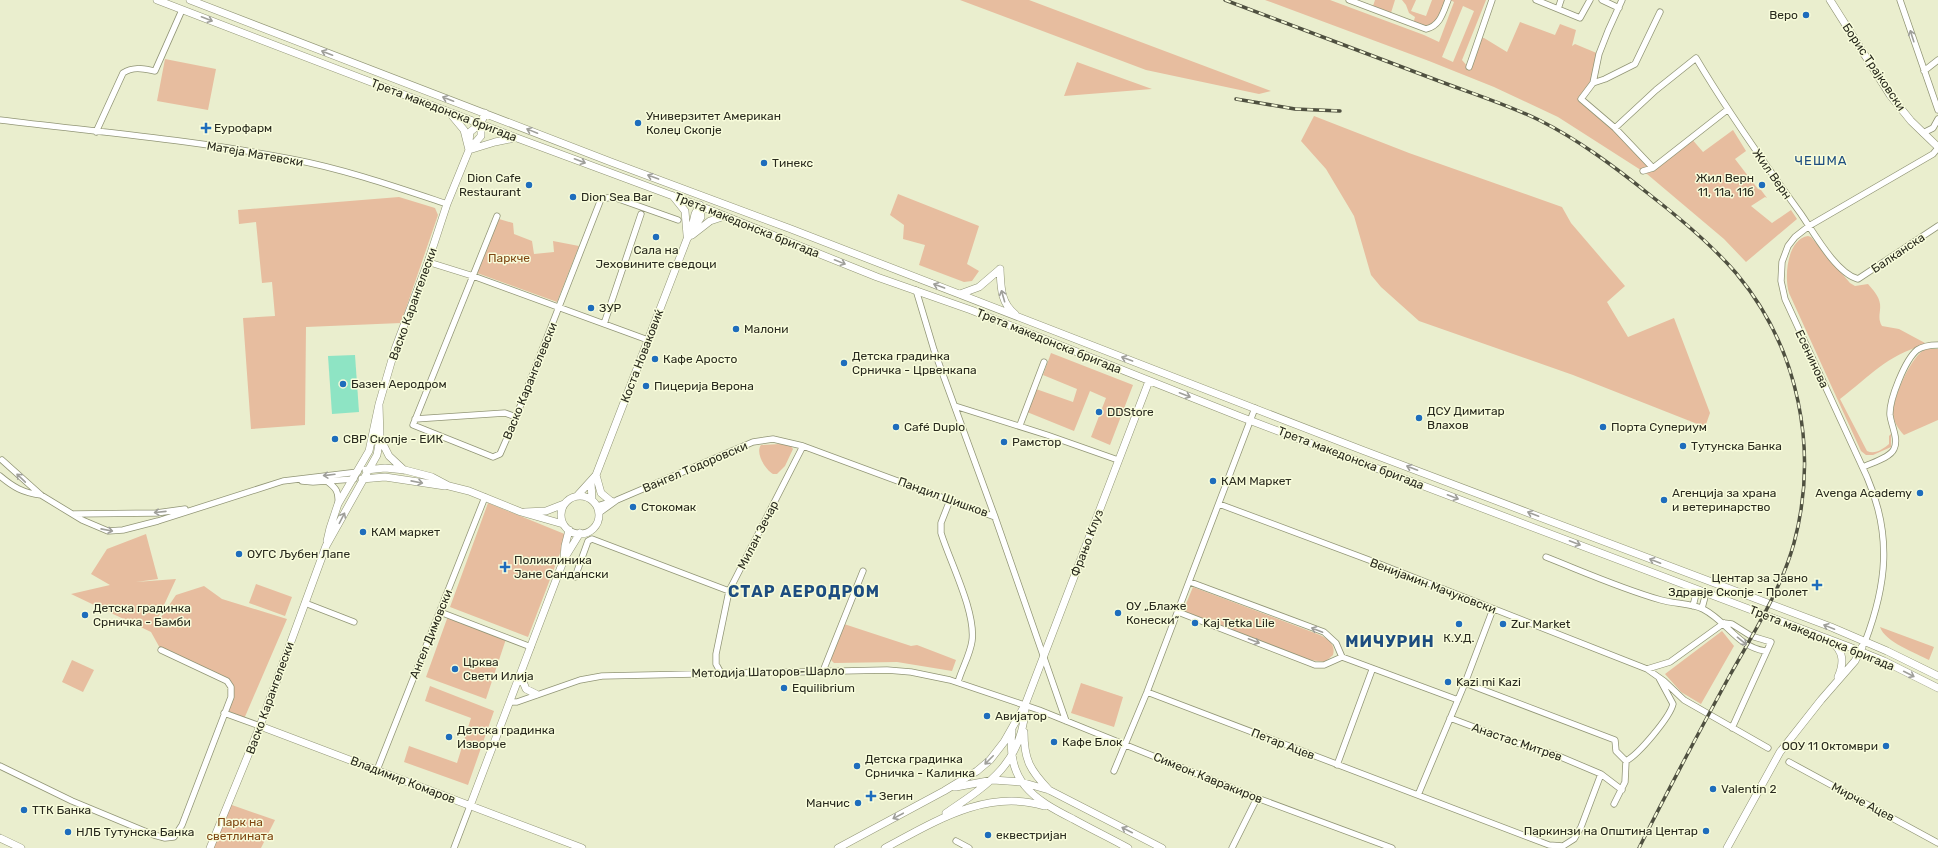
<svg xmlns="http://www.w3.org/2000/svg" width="1938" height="848" font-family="Rubik,sans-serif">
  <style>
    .green { fill: #e7bd9f; fill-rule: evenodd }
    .water { fill: #8ee4c4 }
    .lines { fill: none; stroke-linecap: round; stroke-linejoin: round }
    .minor-casing { stroke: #919576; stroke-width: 7 }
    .tertiary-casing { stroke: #919576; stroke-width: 8 }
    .minor { stroke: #fff; stroke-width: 5.5 }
    .tertiary { stroke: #fff; stroke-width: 7 }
    .rail-casing { stroke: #4f5040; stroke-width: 3.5 }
    .rail { stroke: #f8fcdb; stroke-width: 2; stroke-dasharray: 6; stroke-linecap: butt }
    .oneway { stroke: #9f9f9a }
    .poi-dot { fill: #1e6dbc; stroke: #f8fcdb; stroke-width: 1.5 }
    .labels { text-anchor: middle; stroke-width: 3; stroke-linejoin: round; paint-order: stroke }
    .poi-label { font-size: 12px; fill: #292a1e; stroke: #f8fcdb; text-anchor: start }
    .street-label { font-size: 12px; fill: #292a1e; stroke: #f8fcdb }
    .park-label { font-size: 12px; fill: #7f4612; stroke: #f8fcdb }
    .neighbourhood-label { font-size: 13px; letter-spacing: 1px; fill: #1d4d80; stroke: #f8fcdb }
    .district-label { font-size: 16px; font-weight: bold; letter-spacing: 1px; fill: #1d4d80; stroke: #f8fcdb }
  </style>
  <rect width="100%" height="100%" fill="#eaeece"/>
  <path class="green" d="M960,0H1029L1271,91L1259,94L1146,70Z
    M1265,0H1330L1424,35L1439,42L1454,2L1450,0H1486L1462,60L1468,67L1479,38H1484L1507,52L1520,22L1555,35L1560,24L1576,30L1572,46L1575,44L1599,54L1593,83L1581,99L1652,167L1691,138L1703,152L1733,130L1746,151L1735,159L1758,189L1761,190L1767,198L1765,197L1751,206L1772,223L1791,210L1797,219L1746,262L1724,239L1647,174L1558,117L1494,87L1429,61ZM1463,6L1474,11L1453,62L1442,57Z
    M1375,0H1395L1390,16L1372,9Z
    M1402,0H1416L1411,11L1426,16L1432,0H1448L1434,28L1413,24L1415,17L1409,13L1406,5Z
    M165,59L216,69L208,110L157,101Z
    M1077,62L1152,89L1064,96Z
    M1314,116L1409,153L1562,207L1571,223L1625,286L1607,302L1628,337L1674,318L1710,413L1705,427L1573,375L1419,321L1381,287L1371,275L1354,216L1326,169L1301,141Z
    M898,194L979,226L967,264L979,271L972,281L964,282L919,265L925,245L903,239L904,225L890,215Z
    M399,197L435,208L438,215L401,323L306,327L305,425L251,429L243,318L275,316L272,282L262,283L256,222L239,224L238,210Z
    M499,219L513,223L514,234L532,241L534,254L554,252L553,241L579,246L557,302L477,273Z
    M1808,236L1811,237L1850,283L1855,286L1868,284C1873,290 1879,296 1880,304C1881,312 1877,318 1882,326L1899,329L1925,343L1924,345C1886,356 1870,376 1840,399L1867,451C1875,455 1883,449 1889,444V436L1891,434V447L1873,455H1866L1861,451L1789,293C1784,277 1787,239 1808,236Z
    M1926,349H1938V420L1904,435C1899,430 1893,421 1893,413C1893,398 1911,355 1926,349Z
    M1051,353L1133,385L1110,445L1091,437L1106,398L1090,391L1074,431L1027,412L1036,389L1073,402L1077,389L1043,375Z
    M780,444L790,445L793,449L785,466L777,474H773C765,469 755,453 761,445Z
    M488,503L567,535L528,637L450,607Z
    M146,534L158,579L136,582L176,579L153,629L176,595L204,586L222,599L287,619L244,719L224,713L231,697L230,684L161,650L151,632L71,594L110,585L91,574L107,549Z
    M256,584L292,597L285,616L249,603Z
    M1193,587L1320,635C1328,639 1336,644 1333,655L1325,662L1310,660L1183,611Z
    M448,616L506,639L486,699L426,677Z
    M844,624L911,646L917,645L956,660L952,671L897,662L834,663L831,660L832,656Z
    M1880,627L1934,647L1929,660C1916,653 1885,642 1880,627Z
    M1722,631L1734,646L1701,704L1681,692L1665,674Z
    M72,660L94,670L83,692L62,682Z
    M1081,683L1123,697L1114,727L1071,713Z
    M430,686L494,711L468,785L404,762L409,746L457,763L471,718L425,701Z
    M229,804L275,820L261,848H211Z"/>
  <path class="water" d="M355,355L359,412L332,414L328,356Z"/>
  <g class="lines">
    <defs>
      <path id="minor" d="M1349,0L1426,29C1440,26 1443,13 1448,0
        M1536,0L1580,18L1590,0
        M1602,0L1619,8
        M1622,0L1608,31L1599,54L1593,83L1581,99L1615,128L1653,168
        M1900,0L1938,110
        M1558,9L1561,0
        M1469,67L1492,0
        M1924,71L1938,60
        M1593,83L1605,79L1635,64L1660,12
        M0,120C97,132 195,140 291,159C344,169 396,187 447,204
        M1615,128L1656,90L1696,58C1728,112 1764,163 1801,214C1814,233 1836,273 1858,279L1938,226
        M96,132L123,73C134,66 144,69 155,71L182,10
        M1923,133L1933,128L1938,119
        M1643,171L1653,168L1727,110
        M497,216L413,425L493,457L500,454L514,422L601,199L613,197L678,220
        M428,262L473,276L648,340
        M916,290L934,350L995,517L1066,721
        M604,324L641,214
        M955,406L1047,435L1118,460
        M415,419L505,413L516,417
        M1020,425L1044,362
        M2,460L41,495L82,520L108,531L123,530L158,521L283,481L358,472
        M1863,467C1871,463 1890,458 1894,449C1899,439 1891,425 1890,415C1889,400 1905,360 1917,350C1923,346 1931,345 1938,345
        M0,476C13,487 23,493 41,495
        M302,481L313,482L354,479
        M328,482C336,488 339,492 338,503
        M950,500L941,523V533C950,562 976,612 972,641C970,655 962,668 958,682
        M1219,504L1377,563L1647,669L1664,681L1684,700L1768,748
        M597,506L613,501
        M599,513L617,500L753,442L773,439L803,446L995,517
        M74,514L156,513L185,509
        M1546,557C1584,572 1622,589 1661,600C1674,604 1691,603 1703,609C1728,622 1736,646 1765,651
        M575,577L588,541L592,539L729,591
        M1190,582L1324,632L1336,643L1342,657L1458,700
        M305,603L354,622
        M1693,606L1697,590
        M1702,608L1706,593
        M440,612L531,647
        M1178,612L1315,665H1324L1342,657
        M1724,623L1732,624L1751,636L1771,642L1732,728
        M1865,642C1887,584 1892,535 1867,477L1785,299L1781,281L1782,262L1788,246L1795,237L1809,226L1933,154L1938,148
        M1647,669L1670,662L1724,623
        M823,671L863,571
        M721,673L716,664V654L729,591L803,446
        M1465,683L1615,740L1616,751L1626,761
        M1147,692L1549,845L1563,846L1574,839L1581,827L1601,774
        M511,702H517L580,680L602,676L887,670L911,672L950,680L1039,710L1257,798L1392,848
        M224,713L260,726
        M1450,718L1514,742L1556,755L1601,774L1622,790
        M1789,762L1938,843
        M1337,765L1372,670
        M0,766L72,801L154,835L165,838L174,837L182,825L231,697V687L227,681L161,650
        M377,770L485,497
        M1114,771L1147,692L1255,408
        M1418,795L1465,683L1493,609
        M1614,804L1625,782L1626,761C1639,754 1670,717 1673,704L1659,678
        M956,841L969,848
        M454,848L470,806
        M1232,848L1257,798"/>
      <path id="tertiary" d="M157,0L517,138L700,206L877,277L971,310L1241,417L1847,646L1884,661L1938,688
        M190,0L611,162L791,229L1362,450L1831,627L1887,651L1938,676
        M1830,0L1890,95L1911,121L1938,147
        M449,112L464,130L469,150
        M469,142L470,132L481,123L485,113
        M469,150L495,142L515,138
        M673,196L685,211L687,235
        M692,227L695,214L700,205
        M692,235L710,221L725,216
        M1000,269C1001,286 1000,302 1015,314
        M960,294L979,287L1000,269
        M380,438L389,456L404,470
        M366,470L385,468L405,470L432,477L449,486L469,491L521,512L563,524
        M596,475L601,493L612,502
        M362,479L385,477L445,486
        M591,482L592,500
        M577,496L596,475L687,239L701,217L700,206
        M561 515a19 19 0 1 1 38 0a19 19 0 1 1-38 0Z
        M525,512L546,511L564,504
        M327,541L330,528L338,504L369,451L379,404L395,349L428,262L447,204L469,150L481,136V123
        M564,558L565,546L569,530
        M1832,642C1844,652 1844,663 1838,677
        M521,677L526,689L536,694
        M260,726L582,848
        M1012,731C1006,781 1033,799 1073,819C1091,829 1110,838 1128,848
        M1024,732C1024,760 1030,770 1049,790
        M956,787L993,780L1021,782L1049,790L1162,848
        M470,806L564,559L580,533
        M946,813C986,786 1022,764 1025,709
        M0,838L21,848
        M210,848L260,726L326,546L377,455L380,438L379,404
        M838,848L944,791L977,771L990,760L1004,742L1025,705L1149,381
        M885,848C934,822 987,788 1044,806
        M1727,848L1780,752L1821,700L1855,661L1862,647"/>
    </defs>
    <use href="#minor" class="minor-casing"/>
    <use href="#tertiary" class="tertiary-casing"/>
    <use href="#minor" class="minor"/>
    <use href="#tertiary" class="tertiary"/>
    <defs>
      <path id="rail" d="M1225,0C1294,26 1362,52 1431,78C1467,92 1504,103 1539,120C1579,140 1615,167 1650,195C1681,219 1711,244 1736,273C1799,348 1819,450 1794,543C1781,590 1754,632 1730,675C1699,732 1668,790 1639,848
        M1236,99L1295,109L1340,111"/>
    </defs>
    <use href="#rail" class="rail-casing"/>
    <use href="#rail" class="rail"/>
  </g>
  <defs><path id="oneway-shaft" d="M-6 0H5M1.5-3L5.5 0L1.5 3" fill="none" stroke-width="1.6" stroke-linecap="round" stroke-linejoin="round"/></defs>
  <g class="oneway">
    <use href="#oneway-shaft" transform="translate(207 19) rotate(21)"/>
    <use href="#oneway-shaft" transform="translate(1912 36) rotate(-108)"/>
    <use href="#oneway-shaft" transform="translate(327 53) rotate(-159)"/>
    <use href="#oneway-shaft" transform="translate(448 99) rotate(-159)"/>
    <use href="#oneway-shaft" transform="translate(532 131) rotate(-158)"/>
    <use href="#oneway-shaft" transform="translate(580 161) rotate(21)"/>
    <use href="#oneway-shaft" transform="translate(653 177) rotate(-160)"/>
    <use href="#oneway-shaft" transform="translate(840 262) rotate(22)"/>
    <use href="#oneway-shaft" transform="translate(939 286) rotate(-160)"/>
    <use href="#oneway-shaft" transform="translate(1003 296) rotate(-106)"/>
    <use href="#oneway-shaft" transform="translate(1127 359) rotate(-160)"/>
    <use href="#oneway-shaft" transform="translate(1185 395) rotate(21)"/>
    <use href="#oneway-shaft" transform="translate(1412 468) rotate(-159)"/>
    <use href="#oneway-shaft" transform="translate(329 475) rotate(173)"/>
    <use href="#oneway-shaft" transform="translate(21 478) rotate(-136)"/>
    <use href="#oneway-shaft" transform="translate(417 482) rotate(11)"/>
    <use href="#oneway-shaft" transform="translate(1453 497) rotate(21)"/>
    <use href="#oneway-shaft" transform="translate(160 512) rotate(174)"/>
    <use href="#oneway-shaft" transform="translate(1533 514) rotate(-159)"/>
    <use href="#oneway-shaft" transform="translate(342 518) rotate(-63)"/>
    <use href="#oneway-shaft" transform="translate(107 530) rotate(11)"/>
    <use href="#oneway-shaft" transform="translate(1575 543) rotate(21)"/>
    <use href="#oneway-shaft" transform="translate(1655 561) rotate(-159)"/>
    <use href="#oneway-shaft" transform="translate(1829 627) rotate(-158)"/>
    <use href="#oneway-shaft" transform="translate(1317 630) rotate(-159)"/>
    <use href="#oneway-shaft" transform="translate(1254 641) rotate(21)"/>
    <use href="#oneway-shaft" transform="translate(1742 641) rotate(39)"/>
    <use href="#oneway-shaft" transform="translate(1909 674) rotate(27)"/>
    <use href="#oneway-shaft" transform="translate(989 760) rotate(135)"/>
    <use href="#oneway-shaft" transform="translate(898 816) rotate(152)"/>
    <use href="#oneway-shaft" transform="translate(1127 830) rotate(-153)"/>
  </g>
  <g class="poi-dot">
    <circle cx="1806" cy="15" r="4"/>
    <circle cx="638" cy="123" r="4"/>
    <path d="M204 122h4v4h4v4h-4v4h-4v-4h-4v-4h4z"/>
    <circle cx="764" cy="163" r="4"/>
    <circle cx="529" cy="185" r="4"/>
    <circle cx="1762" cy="185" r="4"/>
    <circle cx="573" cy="197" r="4"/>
    <circle cx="656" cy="237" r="4"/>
    <circle cx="591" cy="308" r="4"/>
    <circle cx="736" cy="329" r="4"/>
    <circle cx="655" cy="359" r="4"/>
    <circle cx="844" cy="363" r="4"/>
    <circle cx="343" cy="384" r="4"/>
    <circle cx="646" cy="386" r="4"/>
    <circle cx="1099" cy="412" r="4"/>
    <circle cx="1419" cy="418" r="4"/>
    <circle cx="896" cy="427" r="4"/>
    <circle cx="1603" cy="427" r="4"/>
    <circle cx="335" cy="439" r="4"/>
    <circle cx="1004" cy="442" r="4"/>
    <circle cx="1683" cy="446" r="4"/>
    <circle cx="1213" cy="481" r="4"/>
    <circle cx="1920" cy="493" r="4"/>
    <circle cx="1664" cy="500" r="4"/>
    <circle cx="633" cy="507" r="4"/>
    <circle cx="363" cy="532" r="4"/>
    <circle cx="239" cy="554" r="4"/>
    <path d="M503 561h4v4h4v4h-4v4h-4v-4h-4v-4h4z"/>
    <path d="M1815 579h4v4h4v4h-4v4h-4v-4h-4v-4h4z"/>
    <circle cx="1118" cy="613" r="4"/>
    <circle cx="85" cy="615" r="4"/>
    <circle cx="1195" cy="623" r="4"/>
    <circle cx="1459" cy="624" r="4"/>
    <circle cx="1503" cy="624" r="4"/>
    <circle cx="455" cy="669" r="4"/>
    <circle cx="1448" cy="682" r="4"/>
    <circle cx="784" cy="688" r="4"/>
    <circle cx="987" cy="716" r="4"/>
    <circle cx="449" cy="737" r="4"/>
    <circle cx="1054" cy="742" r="4"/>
    <circle cx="1886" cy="746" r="4"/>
    <circle cx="857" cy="766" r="4"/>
    <circle cx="1713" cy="789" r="4"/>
    <path d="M869 790h4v4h4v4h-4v4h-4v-4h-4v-4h4z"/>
    <circle cx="858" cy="803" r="4"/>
    <circle cx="24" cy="810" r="4"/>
    <circle cx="1706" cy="831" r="4"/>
    <circle cx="68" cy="832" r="4"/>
    <circle cx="988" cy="835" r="4"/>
  </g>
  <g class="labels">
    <g class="poi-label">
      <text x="1798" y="19" text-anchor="end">Веро</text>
      <text x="646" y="120">Универзитет Американ<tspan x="646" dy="14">Колеџ Скопје</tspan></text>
      <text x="214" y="132">Еурофарм</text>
      <text x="772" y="167">Тинекс</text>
      <text x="521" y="182" text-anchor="end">Dion Cafe<tspan x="521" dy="14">Restaurant</tspan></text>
      <text x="1754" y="182" text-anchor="end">Жил Верн<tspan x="1754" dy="14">11, 11а, 11б</tspan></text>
      <text x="581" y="201">Dion Sea Bar</text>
      <text x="656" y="254" text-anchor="middle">Сала на<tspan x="656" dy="14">Јеховините сведоци</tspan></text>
      <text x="599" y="312">ЗУР</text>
      <text x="744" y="333">Малони</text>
      <text x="852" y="360">Детска градинка<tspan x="852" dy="14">Срничка - Црвенкапа</tspan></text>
      <text x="663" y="363">Кафе Аросто</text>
      <text x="351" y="388">Базен Аеродром</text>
      <text x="654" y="390">Пицерија Верона</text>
      <text x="1427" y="415">ДСУ Димитар<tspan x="1427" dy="14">Влахов</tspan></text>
      <text x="1107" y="416">DDStore</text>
      <text x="904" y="431">Café Duplo</text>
      <text x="1611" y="431">Порта Супериум</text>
      <text x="343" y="443">СВР Скопје - ЕИК</text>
      <text x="1012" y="446">Рамстор</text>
      <text x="1691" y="450">Тутунска Банка</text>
      <text x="1221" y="485">КАМ Маркет</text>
      <text x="1672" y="497">Агенција за храна<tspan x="1672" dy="14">и ветеринарство</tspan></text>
      <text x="1912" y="497" text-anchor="end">Avenga Academy</text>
      <text x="641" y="511">Стокомак</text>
      <text x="371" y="536">КАМ маркет</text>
      <text x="247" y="558">ОУГС Љубен Лапе</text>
      <text x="514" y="564">Поликлиника<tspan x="514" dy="14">Јане Сандански</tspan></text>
      <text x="1808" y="582" text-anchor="end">Центар за Јавно<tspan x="1808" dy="14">Здравје Скопје - Пролет</tspan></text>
      <text x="1126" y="610">ОУ „Блаже<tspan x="1126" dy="14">Конески“</tspan></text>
      <text x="93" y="612">Детска градинка<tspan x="93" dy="14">Срничка - Бамби</tspan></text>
      <text x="1203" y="627">Kaj Tetka Lile</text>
      <text x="1511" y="628">Zur Market</text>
      <text x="1459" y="642" text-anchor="middle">К.У.Д.</text>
      <text x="463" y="666">Црква<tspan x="463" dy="14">Свети Илија</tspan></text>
      <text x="1456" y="686">Kazi mi Kazi</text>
      <text x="792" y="692">Equilibrium</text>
      <text x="995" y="720">Авијатор</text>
      <text x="457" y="734">Детска градинка<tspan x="457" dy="14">Изворче</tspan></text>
      <text x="1062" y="746">Кафе Блок</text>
      <text x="1878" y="750" text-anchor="end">ООУ 11 Октомври</text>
      <text x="865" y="763">Детска градинка<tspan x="865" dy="14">Срничка - Калинка</tspan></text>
      <text x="1721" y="793">Valentin 2</text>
      <text x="879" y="800">Зегин</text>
      <text x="850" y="807" text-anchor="end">Манчис</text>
      <text x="32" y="814">ТТК Банка</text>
      <text x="1698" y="835" text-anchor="end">Паркинзи на Општина Центар</text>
      <text x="76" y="836">НЛБ Тутунска Банка</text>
      <text x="996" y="839">еквестријан</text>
    </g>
    <g class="street-label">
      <text transform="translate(1874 67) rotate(56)" y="4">Борис Трајковски</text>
      <text transform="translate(444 110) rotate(21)" y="4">Трета македонска бригада</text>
      <text transform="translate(255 154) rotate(10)" y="4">Матеја Матевски</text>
      <text transform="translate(1772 174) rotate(55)" y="4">Жил Верн</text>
      <text transform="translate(747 225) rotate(22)" y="4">Трета македонска бригада</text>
      <text transform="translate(1898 253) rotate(-34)" y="4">Балканска</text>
      <text transform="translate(413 304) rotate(-70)" y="4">Васко Карангелески</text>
      <text transform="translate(1049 341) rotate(22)" y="4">Трета македонска бригада</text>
      <text transform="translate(642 356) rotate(-69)" y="4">Коста Новаковиќ</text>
      <text transform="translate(1812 359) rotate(65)" y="4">Есенинова</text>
      <text transform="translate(530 381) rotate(-68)" y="4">Васко Карангелевски</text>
      <text transform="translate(1351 458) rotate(21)" y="4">Трета македонска бригада</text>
      <text transform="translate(695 467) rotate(-23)" y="4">Вангел Тодоровски</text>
      <text transform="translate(943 497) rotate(20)" y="4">Пандил Шишков</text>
      <text transform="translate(758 535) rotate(-63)" y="4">Милан Зечар</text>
      <text transform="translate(1087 543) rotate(-69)" y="4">Фрањо Клуз</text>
      <text transform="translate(1433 586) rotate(21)" y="4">Венијамин Мачуковски</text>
      <text transform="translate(431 634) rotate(-68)" y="4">Ангел Димовски</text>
      <text transform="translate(1822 638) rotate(22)" y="4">Трета македонска бригада</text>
      <text transform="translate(768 672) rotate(-1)" y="4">Методија Шаторов-Шарло</text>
      <text transform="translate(270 698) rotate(-70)" y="4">Васко Карангелески</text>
      <text transform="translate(1517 742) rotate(19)" y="4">Анастас Митрев</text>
      <text transform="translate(1283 744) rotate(21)" y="4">Петар Ацев</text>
      <text transform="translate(1208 778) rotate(22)" y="4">Симеон Кавракиров</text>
      <text transform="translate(403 780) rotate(21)" y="4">Владимир Комаров</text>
      <text transform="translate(1863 802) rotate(28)" y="4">Мирче Ацев</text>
    </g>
    <g class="park-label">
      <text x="509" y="262">Паркче</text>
      <text x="240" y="826">Парк на<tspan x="240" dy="14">светлината</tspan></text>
    </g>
    <g class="neighbourhood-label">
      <text x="1821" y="165">ЧЕШМА</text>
    </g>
    <g class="district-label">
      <text x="804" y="597">СТАР АЕРОДРОМ</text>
      <text x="1390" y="647">МИЧУРИН</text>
    </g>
  </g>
</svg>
